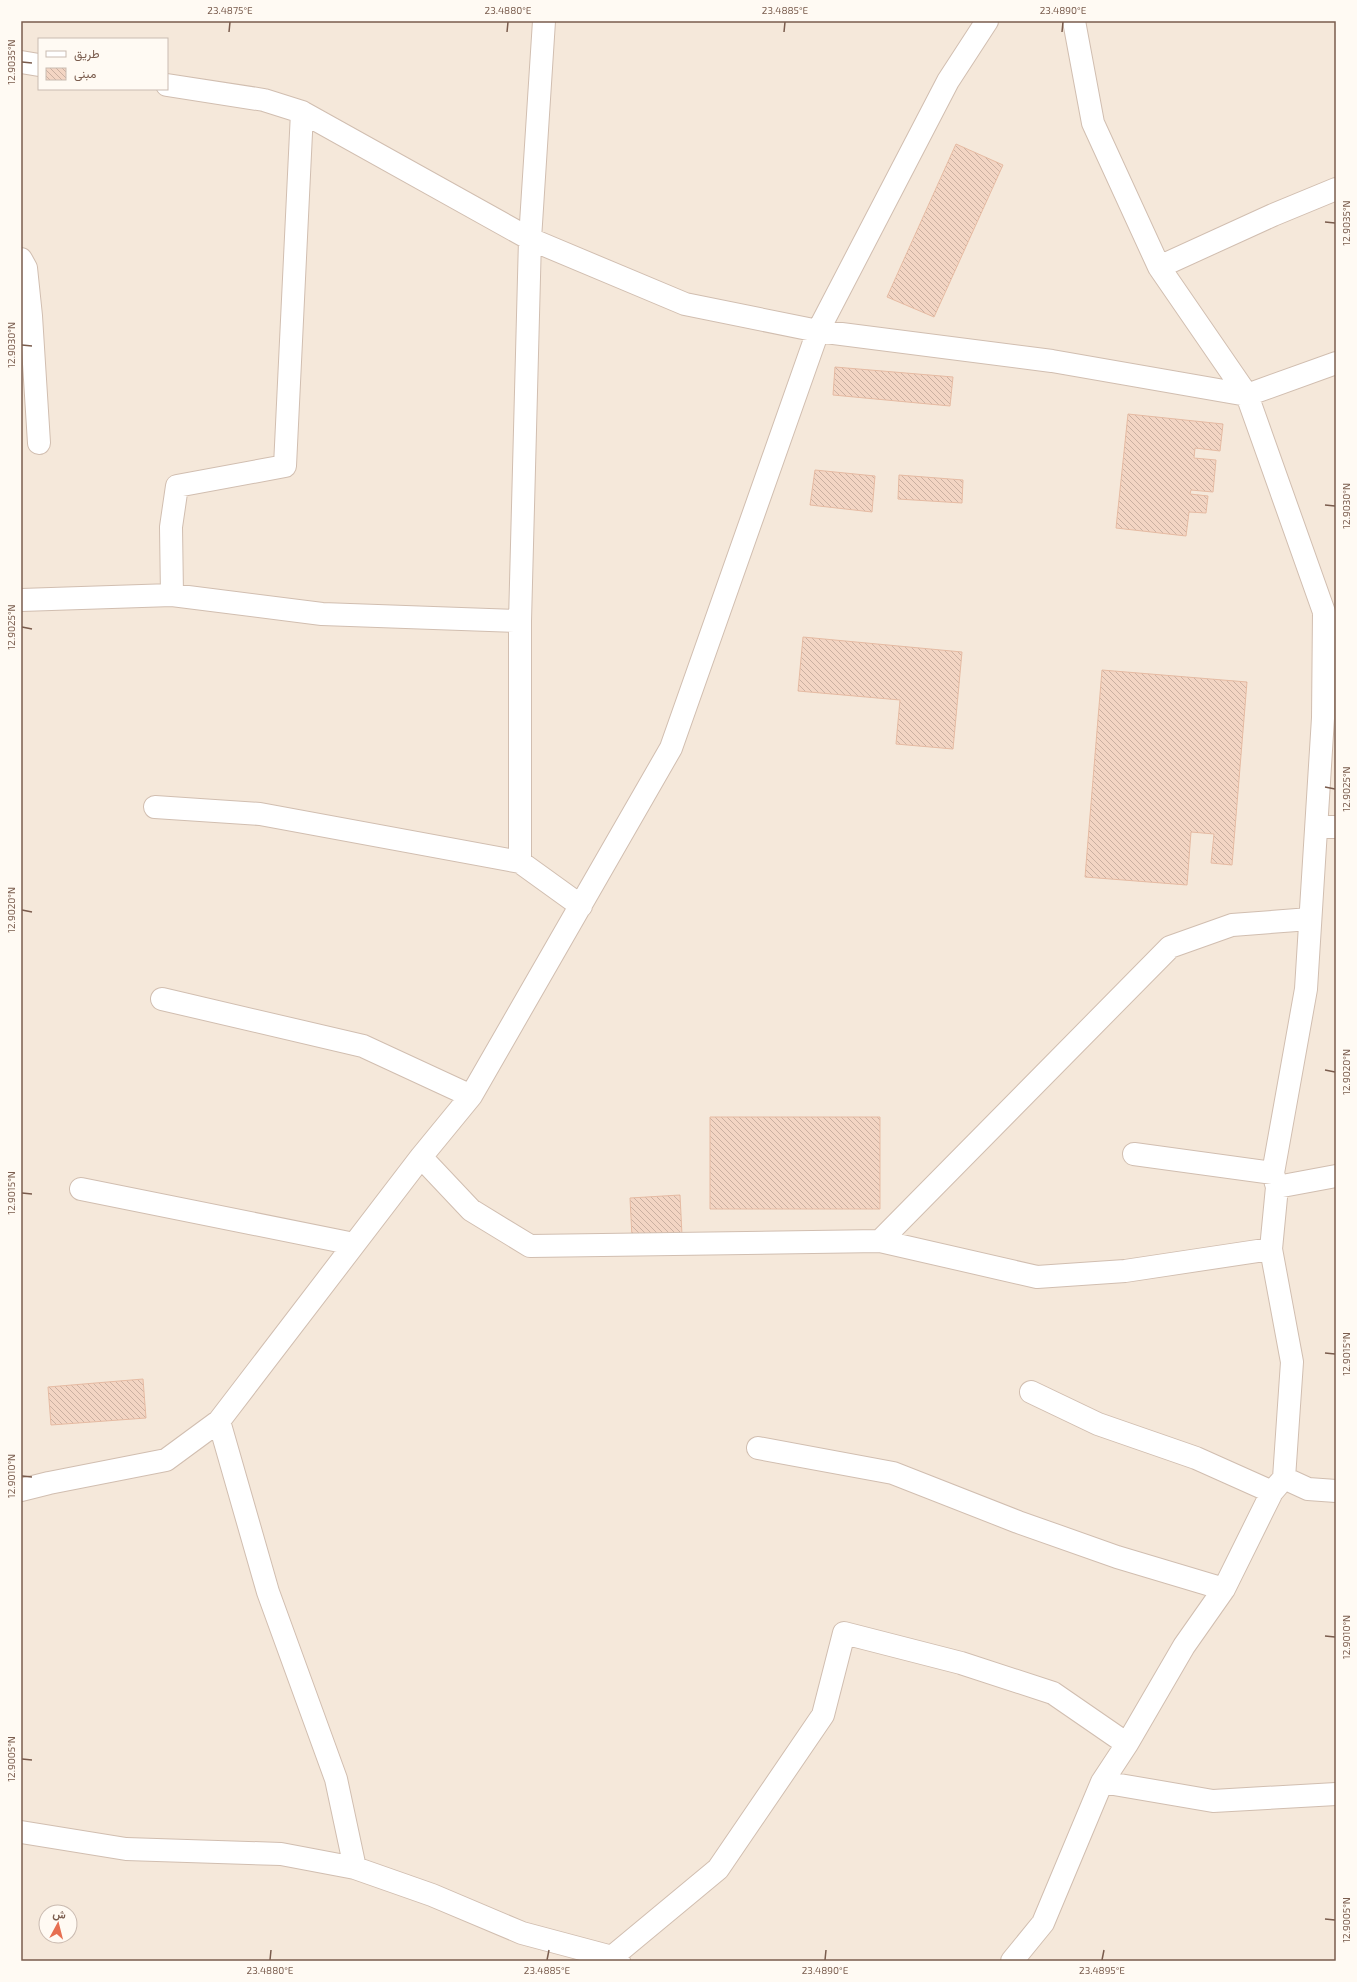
<svg xmlns="http://www.w3.org/2000/svg" width="1357" height="1982" font-family="'Exo 2',Vazirmatn,sans-serif">
  <style>
    .residential { fill: #f5e8da; fill-rule: evenodd }
    .building { fill: url(#building-back-hatch); stroke: #e6bba3 }
    .lines { fill: none; stroke-linecap: round; stroke-linejoin: round }
    .minor-casing { stroke: #d1beb0; stroke-width: 24 }
    .minor { stroke: #fff; stroke-width: 22 }
    .ticks { fill: none; stroke: #7a5c4d; stroke-width: 1.5 }
    .neatline { fill: none; stroke: #7a5c4d; stroke-width: 1.5 }
    .ticks-label { font-size: 10px; text-anchor: middle; fill: #7a5c4d }
  </style>
  <defs>
    <pattern id="building-back-hatch" width="6" height="6" patternUnits="userSpaceOnUse"><rect width="6" height="6" fill="#f3d5c3"/><path d="M-1 5l2 2M0 0l6 6M5-1l2 2" fill="none" stroke="#cab0a1"/></pattern>
  </defs>
  <rect width="100%" height="100%" fill="#fdf6ec"/>
  <path class="residential" d="M21,21H1336V1961H21ZM39,39H167V89H39ZM46,1912H70V1936H46Z"/>
  <path class="building" d="M956,144L1003,165L934,317L887,297Z
    M835,367L953,377L950,406L833,395Z
    M1128,414L1223,424L1220,451L1195,448L1194,458L1216,460L1213,492L1191,490L1190,494L1208,496L1206,513L1189,512L1186,536L1116,528Z
    M815,470L875,476L872,512L810,505Z
    M899,475L963,480L962,503L898,499Z
    M803,637L962,652L953,749L896,744L900,700L798,691Z
    M1102,670L1247,682L1232,865L1211,863L1214,834L1191,832L1187,885L1085,877Z
    M710,1117H880V1209H710Z
    M680,1195L682,1235L632,1238L630,1198Z
    M143,1379L146,1418L51,1425L48,1387Z"/>
  <g class="lines">
    <defs>
      <path id="minor" d="M21,62L39,65
        M167,85L264,100L302,112L530,239L685,304L818,331L1052,361L1247,395L1159,267L1093,123L1074,21
        M21,259L26,268L31,316L39,443
        M1159,267L1273,215L1336,189
        M172,595L171,527L177,486L285,466L302,112
        M21,600L172,595L322,614L520,621
        M155,807L260,814L520,862L581,906
        M1317,827H1336
        M520,862V621L530,239L544,21
        M162,999L363,1046L471,1096
        M1134,1154L1273,1173
        M421,1157L471,1210L530,1246L880,1241L1170,947L1232,925L1310,919
        M1277,1187L1336,1176
        M81,1189L354,1244
        M880,1241L1037,1277L1125,1271L1271,1249
        M1031,1392L1098,1424L1196,1458L1272,1492
        M219,1421L268,1592L336,1779L355,1868
        M758,1448L893,1473L1018,1522L1117,1557L1224,1589
        M1284,1478L1308,1489L1336,1491
        M21,1490L49,1483L166,1460L219,1421L421,1157L471,1096L671,748L818,331L948,81L987,21
        M1102,1782L1213,1801L1336,1794
        M21,1832L126,1849L281,1854L355,1868L432,1895L522,1933L612,1957L619,1961
        M612,1957L718,1869L823,1715L844,1633L961,1663L1053,1693L1127,1744
        M1012,1961L1043,1923L1102,1782L1127,1744L1184,1646L1224,1589L1272,1492L1284,1478L1292,1362L1271,1249L1277,1187L1273,1173L1306,989L1323,718L1324,612L1247,395L1336,363"/>
    </defs>
    <use href="#minor" class="minor-casing"/>
    <use href="#minor" class="minor"/>
  </g>
  <path class="ticks" d="M229,32L230,22M507,32L508,22M784,32L785,22M1062,32L1063,22M22,62L32,63M1325,222L1335,223M22,345L32,346M1325,505L1335,506M22,627L32,629M1325,787L1335,789M22,910L32,912M1325,1070L1335,1072M22,1193L32,1194M1325,1353L1335,1354M22,1476L32,1477M1325,1636L1335,1637M22,1759L32,1760M1325,1919L1335,1920M270,1960L271,1950M547,1960L549,1950M825,1960L826,1950M1102,1960L1104,1950"/>
  <rect width="1357" height="1982" fill="none" stroke="#fffaf3" stroke-width="44"/>
  <rect x="38" y="38" width="130" height="52" fill="#fffaf3" stroke="#cabbb1"/>
  <rect x="46" y="51" width="20" height="6" fill="#ffffff" stroke="#cabbb1"/>
  <text x="74" y="58" font-size="12" fill="#7a5c4d">طريق</text>
  <rect x="46" y="68" width="20" height="12" fill="url(#building-back-hatch)" stroke="#cabbb1"/>
  <text x="74" y="78" font-size="12" fill="#7a5c4d">مبنى</text>
  <g transform="translate(58 1924) rotate(7)"><circle r="19" fill="#fffaf3" stroke="#cabbb1"/>
  <path d="M0-3L7 15L0 10L-7 15Z" fill="#e76f51"/>
  <text y="-6" font-size="11" font-weight="bold" text-anchor="middle" fill="#7a5c4d">ش</text>
  </g>
  <rect x="22" y="22" width="1313" height="1938" class="neatline"/>
  <g class="ticks-label">
    <text x="230" y="14">23.4875°E</text>
    <text x="508" y="14">23.4880°E</text>
    <text x="785" y="14">23.4885°E</text>
    <text x="1063" y="14">23.4890°E</text>
    <text transform="translate(11 62) rotate(-90)" y="4">12.9035°N</text>
    <text transform="translate(1346 223) rotate(-90)" y="4">12.9035°N</text>
    <text transform="translate(11 345) rotate(-90)" y="4">12.9030°N</text>
    <text transform="translate(1346 506) rotate(-90)" y="4">12.9030°N</text>
    <text transform="translate(11 627) rotate(-90)" y="4">12.9025°N</text>
    <text transform="translate(1346 789) rotate(-90)" y="4">12.9025°N</text>
    <text transform="translate(11 910) rotate(-90)" y="4">12.9020°N</text>
    <text transform="translate(1346 1072) rotate(-90)" y="4">12.9020°N</text>
    <text transform="translate(11 1193) rotate(-90)" y="4">12.9015°N</text>
    <text transform="translate(1346 1354) rotate(-90)" y="4">12.9015°N</text>
    <text transform="translate(11 1476) rotate(-90)" y="4">12.9010°N</text>
    <text transform="translate(1346 1637) rotate(-90)" y="4">12.9010°N</text>
    <text transform="translate(11 1759) rotate(-90)" y="4">12.9005°N</text>
    <text transform="translate(1346 1920) rotate(-90)" y="4">12.9005°N</text>
    <text x="270" y="1974">23.4880°E</text>
    <text x="547" y="1974">23.4885°E</text>
    <text x="825" y="1974">23.4890°E</text>
    <text x="1102" y="1974">23.4895°E</text>
  </g>
</svg>
